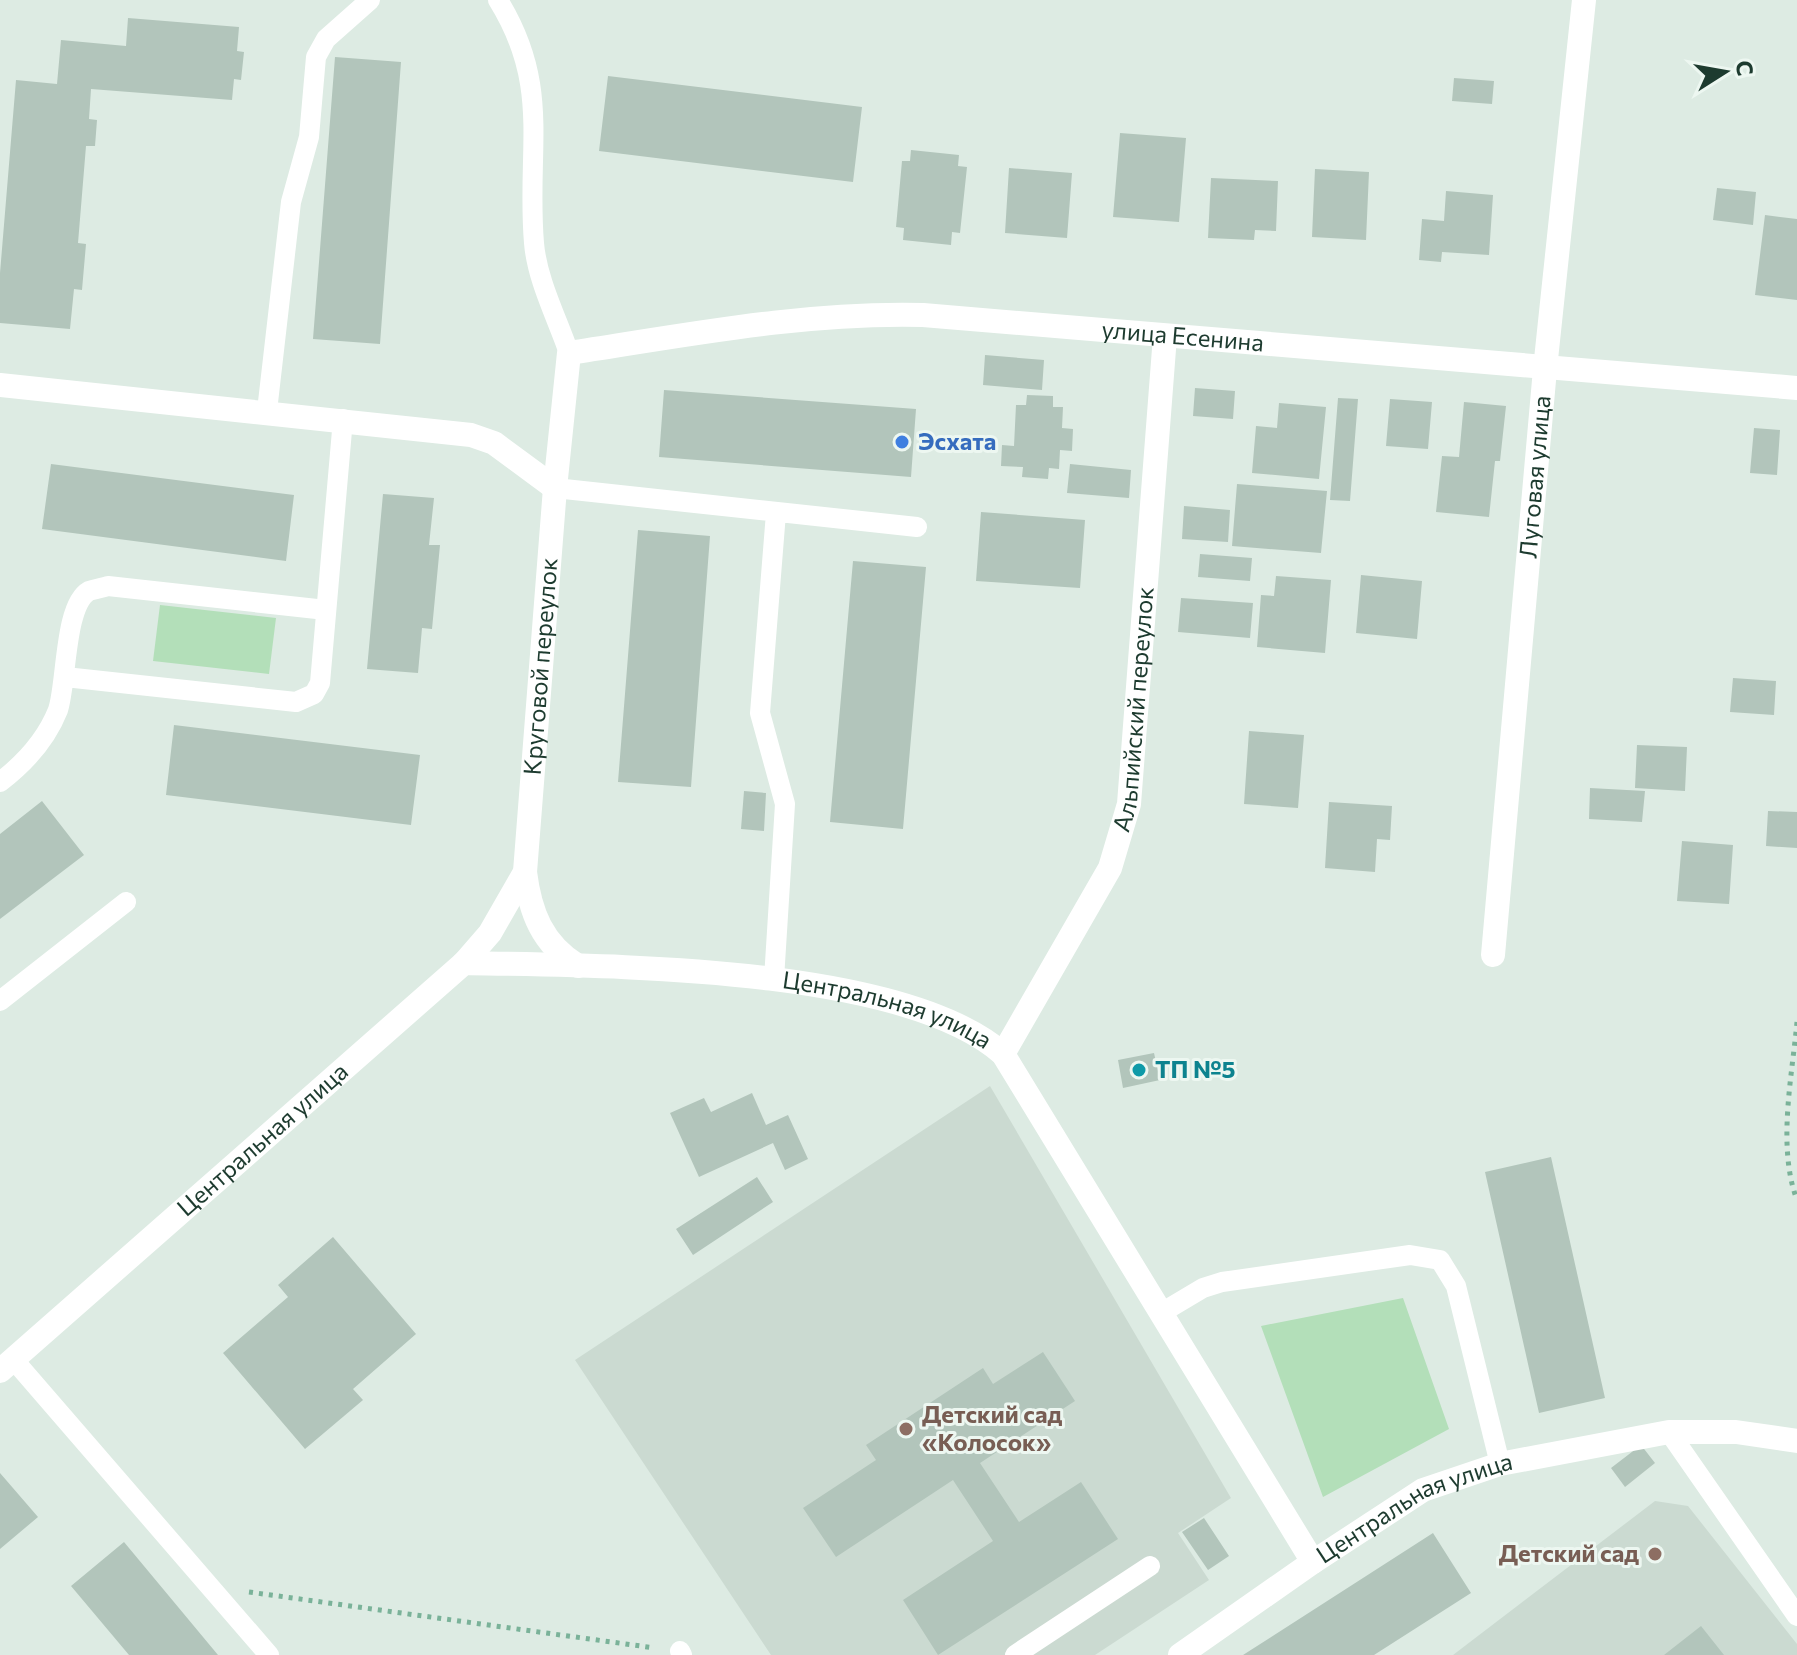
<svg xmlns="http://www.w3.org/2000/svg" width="1797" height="1655" font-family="Commissioner,sans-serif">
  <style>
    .built { fill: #cbdad1 }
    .green { fill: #b3dfb9 }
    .building { fill: #b2c5bb }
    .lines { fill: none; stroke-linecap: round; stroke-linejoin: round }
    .path { stroke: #7ab299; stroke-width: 5; stroke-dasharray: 4 6; stroke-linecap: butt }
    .lane { stroke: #fff; stroke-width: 20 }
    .street { stroke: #fff; stroke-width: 24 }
    .shop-dot { fill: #3f7fe0; stroke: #edf7f1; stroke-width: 3 }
    .culture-dot { fill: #0f9aa8; stroke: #edf7f1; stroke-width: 3 }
    .education-dot { fill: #8d6e63; stroke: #edf7f1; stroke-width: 3 }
    .labels { text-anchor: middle; stroke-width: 6; stroke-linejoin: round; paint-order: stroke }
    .street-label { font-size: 24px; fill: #1d3b2f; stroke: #edf7f1 }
    .shop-label { font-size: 24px; font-weight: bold; fill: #366cbe; stroke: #edf7f1; text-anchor: start }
    .culture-label { font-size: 24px; font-weight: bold; fill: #0d838f; stroke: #edf7f1; text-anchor: start }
    .education-label { font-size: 24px; font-weight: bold; fill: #785e54; stroke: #edf7f1; text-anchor: start }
  </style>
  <rect width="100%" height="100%" fill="#ddebe3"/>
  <path class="built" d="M990,1086L1231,1498L1178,1533L1209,1580L1095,1655H771L575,1360Z
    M1655,1501L1688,1506L1797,1644V1655H1453Z"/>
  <path class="green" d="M160,605L276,618L269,674L153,661Z
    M1403,1298L1449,1429L1323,1497L1261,1326Z"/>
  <path class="building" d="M128,18L239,27L237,51L244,52L241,80L234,79L232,100L91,89L89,119L97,120L95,146H86L78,243L86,244L82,290L74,289L70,329L0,323V273L16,80L57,84L61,40L126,46Z
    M335,57L401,62L380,344L313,339Z
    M608,76L862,107L853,182L599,151Z
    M1454,78L1494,81L1492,104L1452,101Z
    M1120,133L1186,138L1179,222L1113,217Z
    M911,150L959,155L958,166L967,167L960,233L952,232L951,245L903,240L904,228L896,227L902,161H910Z
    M1009,168L1072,173L1067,238L1005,233Z
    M1315,169L1369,172L1366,240L1312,237Z
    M1211,178L1278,181L1276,231L1255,230L1254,240L1208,238Z
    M1717,188L1756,192L1753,225L1713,220Z
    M1446,191L1493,195L1489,255L1442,252L1441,262L1419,260L1422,219L1444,221Z
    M1765,215L1797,219V300L1755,295Z
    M985,355L1044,360L1042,390L983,385Z
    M1195,388L1235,391L1233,419L1193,416Z
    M664,390L916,409L911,477L659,457Z
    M1027,395L1053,396V407H1063L1062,428L1073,429L1072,451L1060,450L1059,469L1049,468L1048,479L1022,477L1023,467L1001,466L1002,445L1014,446L1016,405H1026Z
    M1338,398L1358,399L1350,501L1330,500Z
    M1390,399L1432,402L1428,449L1386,446Z
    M1464,402L1506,406L1500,461H1495L1489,517L1436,512L1442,456L1459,457Z
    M1279,403L1326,407L1319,479L1252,473L1256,426L1277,428Z
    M1754,428L1780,430L1777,475L1750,473Z
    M51,464L294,495L286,561L42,529Z
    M1070,464L1131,470L1129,498L1067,493Z
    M1237,484L1327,491L1321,553L1232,546Z
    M383,494L434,498L429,545H440L432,629L422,628L418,673L367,669Z
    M1184,506L1230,510L1228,542L1182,539Z
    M981,512L1085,520L1080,588L976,581Z
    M638,530L710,536L691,787L618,782Z
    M1200,554L1252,558L1250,581L1198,577Z
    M853,561L926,567L903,829L830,822Z
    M1361,575L1422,581L1417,639L1356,633Z
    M1276,576L1331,580L1325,653L1257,647L1261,595L1274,596Z
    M1181,598L1253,603L1250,638L1178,632Z
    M1733,678L1776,681L1774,715L1730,712Z
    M174,725L420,755L411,825L166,795Z
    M1249,731L1304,735L1298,808L1244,804Z
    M1637,745L1687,747L1685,791L1635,788Z
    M1590,788L1645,791L1642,822L1589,819Z
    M744,791L766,793L764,831L741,829Z
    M42,801L84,855L0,919V834Z
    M1329,802L1392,806L1390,840L1377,839L1375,872L1325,868Z
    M1768,811L1797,812V848L1766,846Z
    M1682,841L1733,845L1729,904L1677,901Z
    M1154,1053L1160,1080L1123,1088L1118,1060Z
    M752,1093L766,1125L788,1115L808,1159L785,1170L773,1143L699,1177L670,1113L704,1098L711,1112Z
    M1551,1157L1605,1398L1539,1413L1485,1172Z
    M757,1177L773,1202L693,1255L676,1229Z
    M333,1237L416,1334L353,1389L363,1400L305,1449L223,1353L288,1297L278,1285Z
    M1043,1352L1075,1401L980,1463L1019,1522L1081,1482L1118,1539L938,1655L903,1600L993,1541L953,1480L836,1557L803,1508L876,1460L866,1445L983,1368L993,1384Z
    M1641,1445L1655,1463L1625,1487L1611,1468Z
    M0,1473L38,1517L0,1549Z
    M1204,1518L1229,1556L1208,1570L1182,1532Z
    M1433,1533L1471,1593L1374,1655H1243Z
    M124,1542L218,1655H129L71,1586Z
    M1701,1626L1724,1655H1664Z"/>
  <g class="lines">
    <path class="path" d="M1797,1022C1792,1077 1777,1147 1797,1200
      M249,1592L655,1648"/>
    <path class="lane" d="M498,0C552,87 526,149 534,243C537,280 557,318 569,353
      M267,411L291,202L309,137L316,57L326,39L370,0
      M555,488L917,527
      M65,677L296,702L314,694L320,683L343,419
      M0,782C25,763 46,740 58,710C67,683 64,605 89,591C95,589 102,588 108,586L326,610
      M774,979L785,804L760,713L776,513
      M0,1001L126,902
      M1161,1313L1203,1288L1222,1282L1410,1255L1440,1260L1456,1286L1500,1464
      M13,1359L269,1655
      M1669,1432L1797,1616
      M680,1651L682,1655
      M1015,1655L1150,1566"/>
    <g class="street">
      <path d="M0,385L471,435L494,443L555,488"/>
      <path d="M525,872C530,912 542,944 578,966"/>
      <path id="s1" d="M1493,955L1545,369L1584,0"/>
      <path id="s2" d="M464,963C600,966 901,964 1003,1054L1313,1562L1423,1490L1500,1464L1669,1432H1736L1797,1441"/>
      <path id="s3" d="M1003,1054L1110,868L1129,804L1165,336"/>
      <path id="s4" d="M0,1371L464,963L490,933L525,872L555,488L569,353C687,335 804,312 923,315L1797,388"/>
      <path d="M1180,1655L1313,1562"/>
    </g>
  </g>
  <circle class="shop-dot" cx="902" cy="442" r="8"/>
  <circle class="culture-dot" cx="1139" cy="1070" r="8"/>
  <g class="education-dot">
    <circle cx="906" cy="1429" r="8"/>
    <circle cx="1655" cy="1554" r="8"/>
  </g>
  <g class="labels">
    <g class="street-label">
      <text dy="8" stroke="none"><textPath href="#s4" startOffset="1866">улица Есенина</textPath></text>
      <text dy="8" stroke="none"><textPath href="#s1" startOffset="480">Луговая улица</textPath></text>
      <text dy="8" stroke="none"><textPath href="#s4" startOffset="934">Круговой переулок</textPath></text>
      <text dy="8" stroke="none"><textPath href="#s3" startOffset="376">Альпийский переулок</textPath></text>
      <text dy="8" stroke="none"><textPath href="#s2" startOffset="428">Центральная улица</textPath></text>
      <text dy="8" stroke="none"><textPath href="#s4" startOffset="350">Центральная улица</textPath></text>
      <text dy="8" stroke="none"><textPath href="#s2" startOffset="1266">Центральная улица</textPath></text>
    </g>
    <g class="shop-label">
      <text x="918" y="450">Эсхата</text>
    </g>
    <g class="culture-label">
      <text x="1155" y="1078">ТП №5</text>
    </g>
    <g class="education-label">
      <text x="922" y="1423">Детский сад<tspan x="922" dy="28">«Колосок»</tspan></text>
      <text x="1639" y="1562" text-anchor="end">Детский сад</text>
    </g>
  </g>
  <g transform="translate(1725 72) rotate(79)" stroke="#edf7f1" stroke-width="6" paint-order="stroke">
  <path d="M0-6L14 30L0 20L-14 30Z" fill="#1d3b2f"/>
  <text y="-12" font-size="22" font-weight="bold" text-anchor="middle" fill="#1d3b2f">С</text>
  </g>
</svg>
